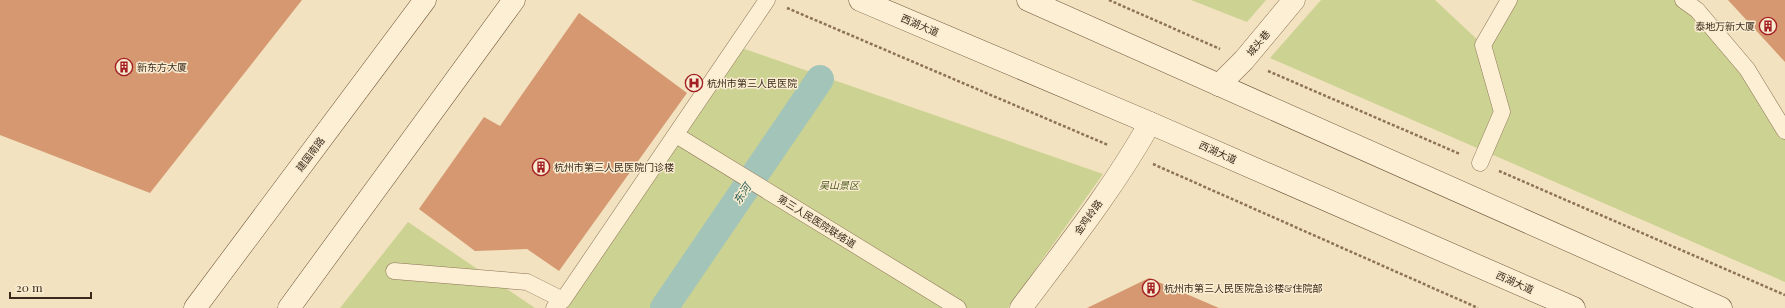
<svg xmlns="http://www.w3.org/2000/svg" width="1785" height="308" font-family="'Playfair Display','Noto Sans SC',serif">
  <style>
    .green { fill: #ccd292 }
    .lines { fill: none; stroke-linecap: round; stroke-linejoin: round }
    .canal { stroke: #a3c4b9; stroke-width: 28 }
    .building { fill: #d59871 }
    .service-casing { stroke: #8d7255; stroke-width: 17 }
    .minor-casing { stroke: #8d7255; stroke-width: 23 }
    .secondary-casing { stroke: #6f5339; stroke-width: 23 }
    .path { stroke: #8d7255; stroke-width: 2.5; stroke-dasharray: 3 2; stroke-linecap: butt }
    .service { stroke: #fcefd4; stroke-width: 16 }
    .minor { stroke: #fcefd4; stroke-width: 22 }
    .secondary { stroke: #fcefd4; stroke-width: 22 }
    .labels { text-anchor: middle; stroke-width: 3; stroke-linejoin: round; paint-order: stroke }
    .street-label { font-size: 10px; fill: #3b2a1c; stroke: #f9ecd0 }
    .poi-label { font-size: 10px; fill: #3b2a1c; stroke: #f9ecd0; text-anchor: start }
    .park-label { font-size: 10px; font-style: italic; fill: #4d5a20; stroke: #f9ecd0 }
    .water-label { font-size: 11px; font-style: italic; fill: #295d58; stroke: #f9ecd0 }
  </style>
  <rect width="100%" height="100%" fill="#f2e2bf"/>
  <path class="green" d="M1191,0H1266L1247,22Z
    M1321,0H1435L1483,45L1509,0H1683L1697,10L1785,131V282L1270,58Z
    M736,46L1103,174L1008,308H551Z
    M408,222L535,308H340Z"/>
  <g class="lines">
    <path class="canal" d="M664,308L820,79"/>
  </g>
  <path class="building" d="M0,0H302L150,193L0,135Z
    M1728,0H1785V62Z
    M579,13L687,93L559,271L527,249L475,251L419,209L484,117L500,126Z
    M1149,278L1219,308H1087Z"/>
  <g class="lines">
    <defs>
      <path id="service" d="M1683,0L1697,10L1747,69L1785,131
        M676,135L958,308
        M1480,163L1502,112L1483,45L1509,0
        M394,271L527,282L563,300
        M554,308L563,300L767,0"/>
      <path id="minor" d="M1219,85L1244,60L1294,0
        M1021,308C1066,248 1113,189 1150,123"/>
      <path id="secondary" d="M860,0L1150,123L1574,308
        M1028,0L1721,308
        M195,308L425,0
        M289,308L514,0"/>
    </defs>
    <use href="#service" class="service-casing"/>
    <use href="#minor" class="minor-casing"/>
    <use href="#secondary" class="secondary-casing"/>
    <path class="path" d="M1109,0L1220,49
      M787,8L1108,145
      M1268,71L1460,154
      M1153,164L1478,308
      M1499,171L1785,295"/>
    <use href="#service" class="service"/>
    <use href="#minor" class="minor"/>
    <use href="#secondary" class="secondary"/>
  </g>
  <defs>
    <symbol id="building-ring" viewBox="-11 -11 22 22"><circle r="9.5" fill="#f9ecd0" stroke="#a31f23" stroke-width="1.5"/><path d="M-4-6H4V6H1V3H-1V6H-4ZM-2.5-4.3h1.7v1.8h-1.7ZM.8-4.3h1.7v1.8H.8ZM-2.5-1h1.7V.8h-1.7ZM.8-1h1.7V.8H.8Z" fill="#a31f23"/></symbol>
    <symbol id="hospital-ring" viewBox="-11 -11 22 22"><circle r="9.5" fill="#f9ecd0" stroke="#a31f23" stroke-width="1.5"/><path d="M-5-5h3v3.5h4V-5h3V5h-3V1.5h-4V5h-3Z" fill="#a31f23"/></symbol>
  </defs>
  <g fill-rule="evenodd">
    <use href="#building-ring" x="1758" y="16" width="20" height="20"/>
    <use href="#building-ring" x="114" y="57" width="20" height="20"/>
    <use href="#hospital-ring" x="684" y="73" width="20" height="20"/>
    <use href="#building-ring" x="531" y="157" width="20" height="20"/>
    <use href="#building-ring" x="1141" y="278" width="20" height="20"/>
  </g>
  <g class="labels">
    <g class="street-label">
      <text transform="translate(920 25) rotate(23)" y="4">西湖大道</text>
      <text transform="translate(1258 43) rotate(-50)" y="4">城头巷</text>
      <text transform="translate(1218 152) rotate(24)" y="4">西湖大道</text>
      <text transform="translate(310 154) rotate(-53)" y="4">建国南路</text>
      <text transform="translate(1088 217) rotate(-54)" y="4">金鸡岭路</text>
      <text transform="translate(817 221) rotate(32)" y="4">第三人民医院联络道</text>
      <text transform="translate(1515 282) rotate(24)" y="4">西湖大道</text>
    </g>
    <g class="poi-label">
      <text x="1755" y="30" text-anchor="end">泰地万新大厦</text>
      <text x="137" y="71">新东方大厦</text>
      <text x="707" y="87">杭州市第三人民医院</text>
      <text x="554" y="171">杭州市第三人民医院门诊楼</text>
      <text x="1164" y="292">杭州市第三人民医院急诊楼&amp;住院部</text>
    </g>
    <g class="park-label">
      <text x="839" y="189">吴山景区</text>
    </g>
    <g class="water-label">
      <text transform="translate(742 194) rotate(-56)" y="4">东河</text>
    </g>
  </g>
  <path d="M10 292v6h81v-6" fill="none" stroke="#3b2a1c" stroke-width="2"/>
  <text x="16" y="292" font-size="12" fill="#3b2a1c" stroke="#f9ecd0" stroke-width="3" paint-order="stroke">20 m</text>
</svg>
